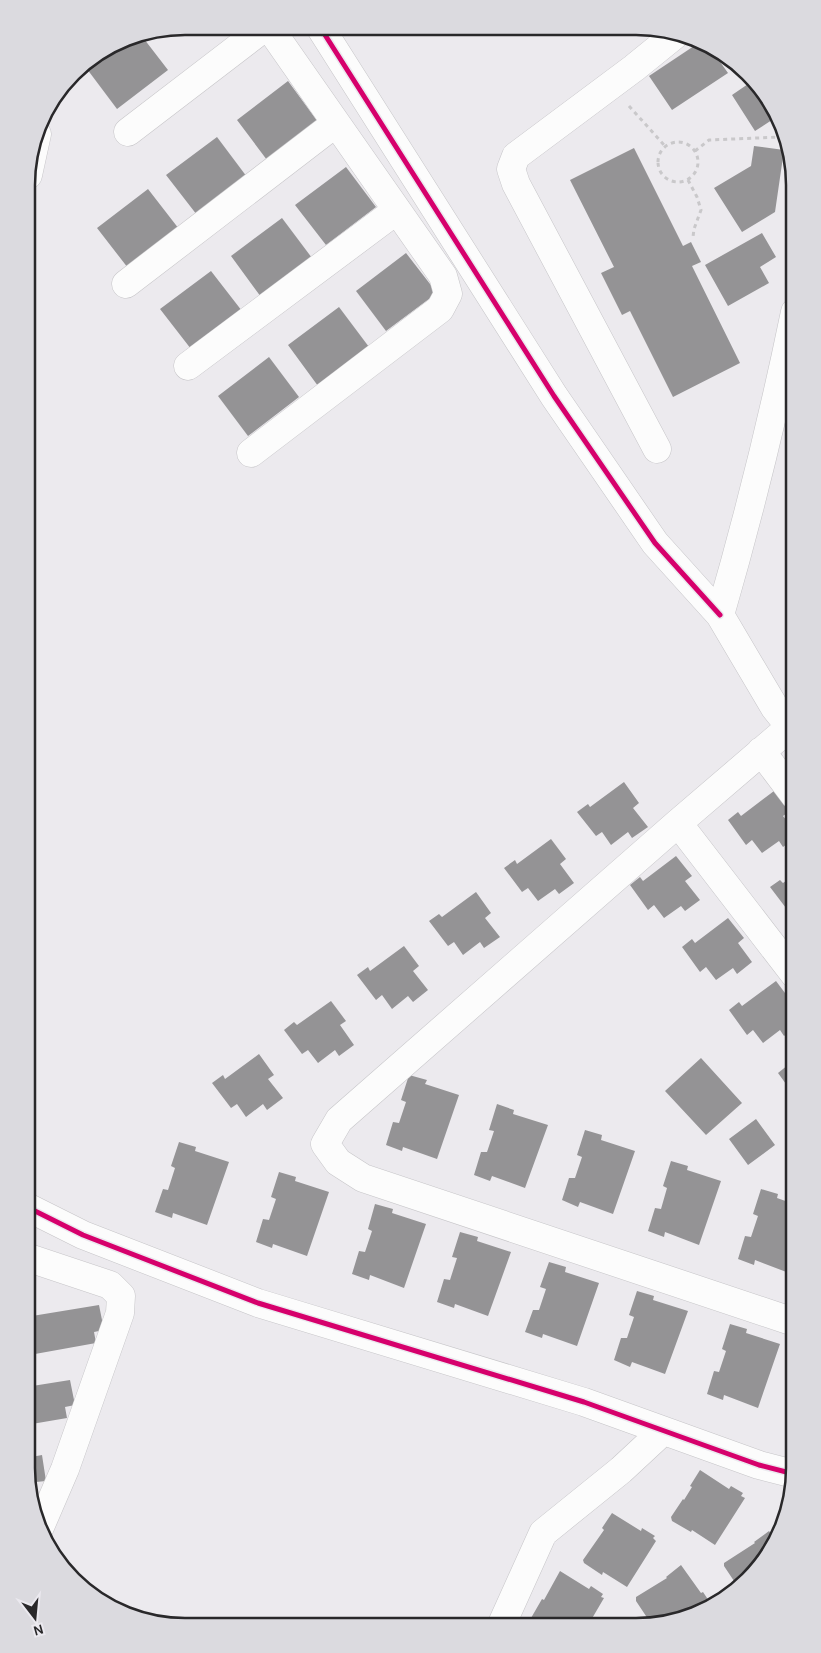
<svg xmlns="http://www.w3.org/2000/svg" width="821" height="1653" font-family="Karla,sans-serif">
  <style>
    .building { fill: #949395 }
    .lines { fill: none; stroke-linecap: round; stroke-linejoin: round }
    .minor-casing { stroke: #c6c5c8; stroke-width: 29 }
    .path { stroke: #c9c8ca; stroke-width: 3; stroke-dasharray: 4 4; stroke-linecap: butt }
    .minor { stroke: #fcfcfc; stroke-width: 28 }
    .cycleway-casing { stroke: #ebe9ef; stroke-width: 8 }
    .cycleway { stroke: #d6006c; stroke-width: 5 }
    .rim { fill: none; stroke: #29282a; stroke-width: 2.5 }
  </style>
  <rect width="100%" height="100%" fill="#eceaee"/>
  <path class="building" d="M141,35L168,70L117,109L87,69L128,38Z
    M697,44L713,52L728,73L672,110L649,76Z
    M288,81L318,122L267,160L237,120Z
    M751,82L775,118L755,131L732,95Z
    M217,137L247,177L197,215L166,175Z
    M754,146L784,150L775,212L742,232L714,188L751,166Z
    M634,148L683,246L691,242L701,262L692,266L740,363L673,397L630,311L622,315L601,273L614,267L570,180Z
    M346,167L376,207L326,245L295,205Z
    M148,189L179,229L128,268L97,228Z
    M282,218L312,258L261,297L231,256Z
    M762,233L776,257L760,267L769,283L728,306L705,265Z
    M406,253L437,293L386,331L356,291Z
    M211,271L242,311L191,349L160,309Z
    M339,307L369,347L318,386L288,345Z
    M269,357L299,397L248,436L218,396Z
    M624,782L639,803L633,808L648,827L632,838L628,832L611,845L602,832L596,836L577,812L588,804L590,807Z
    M774,791L790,811L783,816L795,831V838L783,847L779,841L762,853L752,840L746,845L728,820L738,812L741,816Z
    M551,839L566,859L560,864L574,883L559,894L555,889L538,901L528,888L522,892L504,868L515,860L517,864Z
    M676,856L692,876L685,881L700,900L685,911L681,906L664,918L654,905L648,910L630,885L640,877L643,881Z
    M795,875V908L789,912L770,887L780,880L783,883Z
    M476,892L491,913L485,918L500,937L484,948L480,942L463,955L454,942L448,946L429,921L439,914L442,917Z
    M728,918L744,938L738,943L752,962L737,974L733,968L716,980L706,967L700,972L682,947L692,939L695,943Z
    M404,946L419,966L413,971L428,990L413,1002L408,996L392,1009L382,995L376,1000L357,975L368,967L370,971Z
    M776,981L791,1001L785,1006L795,1019V1028L784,1036L780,1030L763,1043L753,1030L747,1035L729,1010L739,1002L742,1006Z
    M331,1001L346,1021L340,1025L354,1045L339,1056L335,1050L318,1063L308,1050L302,1054L284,1030L294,1022L297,1025Z
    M259,1054L274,1075L268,1079L283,1098L267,1110L263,1104L246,1117L237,1104L231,1108L212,1083L223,1075L225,1079Z
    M701,1058L742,1103L706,1135L665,1091Z
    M788,1065L791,1069L795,1066L794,1095L778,1073Z
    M409,1075L427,1080L425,1084L459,1095L437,1159L403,1147L402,1151L386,1145L393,1122L399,1123L406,1102L401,1100Z
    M497,1104L514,1110L513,1114L548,1125L525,1188L492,1176L490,1181L474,1175L481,1152H487L494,1131L489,1130Z
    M756,1119L775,1145L748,1165L729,1139Z
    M585,1130L602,1135L601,1140L635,1151L613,1214L580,1202L578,1207L562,1200L569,1178H575L582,1157L577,1155Z
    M179,1142L196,1147L195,1151L229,1162L207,1225L173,1213L172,1218L155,1212L163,1189L168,1190L175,1168L171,1166Z
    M671,1161L688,1166L687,1170L721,1181L699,1245L665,1232L664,1237L648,1231L655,1208L661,1209L667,1188L663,1186Z
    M279,1172L296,1177L295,1181L329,1192L307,1256L273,1244L272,1248L256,1242L263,1219L269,1220L276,1199L271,1197Z
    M761,1189L778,1194L777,1198L794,1204V1258L789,1273L755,1260L754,1265L738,1259L745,1236L751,1237L758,1216L753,1214Z
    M375,1204L393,1209L392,1213L426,1224L404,1288L370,1275L369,1280L352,1274L359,1251L365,1252L372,1231L368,1229Z
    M460,1232L478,1237L477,1241L511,1252L488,1316L455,1304L454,1308L437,1302L444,1279L450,1280L457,1258L452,1257Z
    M549,1262L566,1267L565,1272L599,1283L577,1346L543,1334L542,1338L525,1332L533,1310H539L546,1289L540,1287Z
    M637,1291L654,1296L653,1300L688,1311L665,1374L632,1362L630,1367L614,1360L621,1338H627L634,1317L629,1315Z
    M99,1305L104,1330L94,1332L96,1343L35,1354L33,1343L26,1344V1317Z
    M730,1324L747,1329L746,1333L780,1344L758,1408L724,1395L723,1400L707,1394L714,1371L719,1372L726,1351L722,1349Z
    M70,1380L75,1405L65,1407L67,1418L26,1425V1387Z
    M42,1455L46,1481L36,1482L38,1494L31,1495L26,1458Z
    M700,1470L729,1489L731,1486L743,1493L741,1496L745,1498L715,1545L692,1530L691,1532L672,1521L671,1517L683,1499L684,1500L692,1487L690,1486Z
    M612,1513L641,1531L642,1528L655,1536L653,1538L656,1541L627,1587L603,1572L602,1575L584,1563L583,1560L604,1530L602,1528Z
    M769,1531L776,1540L762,1565L740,1585L738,1583L736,1584L724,1566V1563L755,1543L754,1542Z
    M681,1565L701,1593L703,1592L711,1604L709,1605L710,1607L687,1618L654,1624L650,1617L648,1619L636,1601V1597L667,1578L666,1577Z
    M560,1571L589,1589L591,1586L603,1594L601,1597L604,1598L587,1627L541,1626L532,1621L531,1618L542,1599L544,1600Z"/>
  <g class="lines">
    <defs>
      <path id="minor" d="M320,27L554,396L655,543L720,615
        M128,132L265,27
        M28,175L37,134
        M126,284L336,123
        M188,366L397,210
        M657,449L516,184L511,169L516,156L634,68L676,34
        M251,453L440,309L448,294L443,276L269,27
        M790,727L678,823L339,1120L325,1144L338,1162L363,1178L794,1322
        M795,733L775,708L720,615C749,515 774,414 795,312
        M761,751L795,796
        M678,823L795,975
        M27,1207L83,1235L258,1303L584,1402L759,1465L794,1474
        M26,1257L110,1285L121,1296L120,1313L65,1469L40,1527
        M501,1626L543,1533L621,1470L663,1431"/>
    </defs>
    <use href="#minor" class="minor-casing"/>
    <path class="path" d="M629,106L665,146
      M658 162a20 20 0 1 1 40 0a20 20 0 1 1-40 0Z
      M695,151L709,140L780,137L786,134
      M688,180L697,197L701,210L694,229L693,237"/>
    <use href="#minor" class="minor"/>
    <defs>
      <path id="cycleway" d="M320,27L554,396L655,543L720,615
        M27,1207L83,1235L258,1303L584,1402L759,1465L794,1474"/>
    </defs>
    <use href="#cycleway" class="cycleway-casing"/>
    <use href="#cycleway" class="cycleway"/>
  </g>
  <path d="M0 0H821V1653H0ZM185 35H636A150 150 0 0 1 786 185V1468A150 150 0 0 1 636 1618H185A150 150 0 0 1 35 1468V185A150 150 0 0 1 185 35Z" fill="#dbdadf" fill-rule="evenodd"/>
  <path class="rim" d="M185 35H636A150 150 0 0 1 786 185V1468A150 150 0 0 1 636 1618H185A150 150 0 0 1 35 1468V185A150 150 0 0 1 185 35Z"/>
  <g transform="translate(35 1618) rotate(164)" stroke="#ebe9ef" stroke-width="4" paint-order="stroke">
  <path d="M0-4L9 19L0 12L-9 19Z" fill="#29282a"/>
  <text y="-8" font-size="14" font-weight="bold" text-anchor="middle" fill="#29282a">N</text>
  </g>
</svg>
